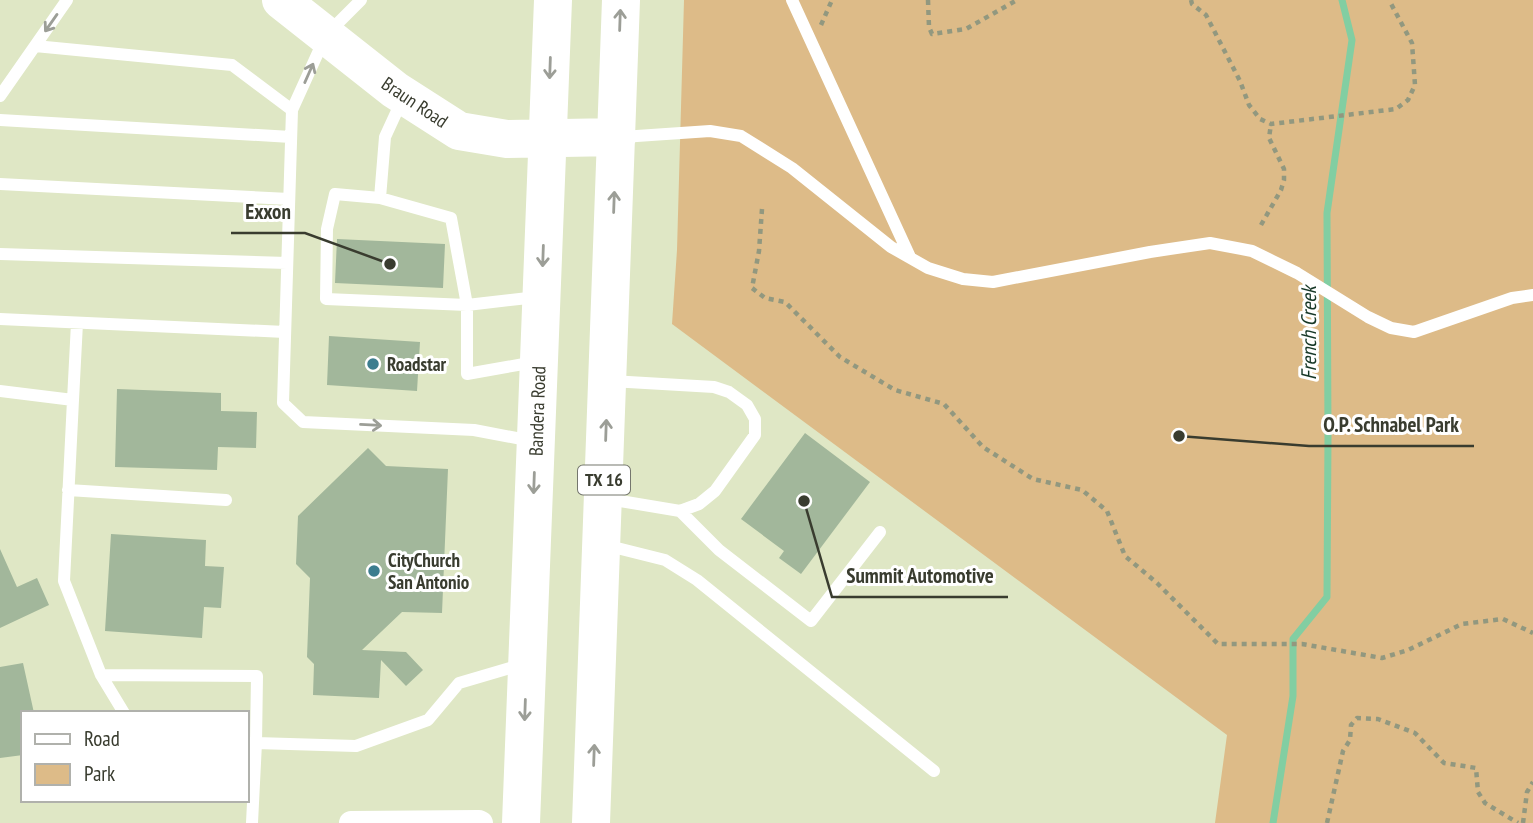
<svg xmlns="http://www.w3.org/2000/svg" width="1533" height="823" font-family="'PT Sans Narrow',sans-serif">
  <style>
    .green { fill: #db8 }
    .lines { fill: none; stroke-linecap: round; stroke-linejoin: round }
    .stream { stroke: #82cea2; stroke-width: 7 }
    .building { fill: #a2b79b }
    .path { stroke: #92987f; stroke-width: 4.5; stroke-dasharray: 5 5; stroke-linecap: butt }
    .lane { stroke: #fff; stroke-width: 12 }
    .street { stroke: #fff; stroke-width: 24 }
    .primary { stroke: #fff; stroke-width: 38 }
    .oneway { stroke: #9c9e97 }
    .poi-dot { fill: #3c7d8f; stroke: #fff; stroke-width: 2.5 }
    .labels { text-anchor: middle; stroke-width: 6; stroke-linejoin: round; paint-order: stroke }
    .shield { fill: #fff; stroke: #74766d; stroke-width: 2 }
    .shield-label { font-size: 18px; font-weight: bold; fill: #393c2f }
    .street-label { font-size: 19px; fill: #393c2f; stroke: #fff }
    .poi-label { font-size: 19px; font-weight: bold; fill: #393c2f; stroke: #fff; text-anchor: start }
    .water-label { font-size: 21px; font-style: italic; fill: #173827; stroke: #fff }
    .leader { fill: none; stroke: #393c2f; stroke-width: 2.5 }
    .callout-dot { fill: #393c2f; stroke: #fff; stroke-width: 2.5 }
    .callout-label { font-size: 21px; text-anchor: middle; font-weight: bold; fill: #393c2f; stroke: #fff; stroke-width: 6; stroke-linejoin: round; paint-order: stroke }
  </style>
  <rect width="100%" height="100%" fill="#dfe7c5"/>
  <path class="green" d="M684,0H1533V823H1215L1227,735L672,324L677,250Z"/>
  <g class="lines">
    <path class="stream" d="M1273,823L1293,696V639L1327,597L1328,435L1327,213L1352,40L1342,0"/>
  </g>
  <path class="building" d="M337,239L445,244L443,288L335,283Z
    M329,336L420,342L417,391L327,385Z
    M117,389L221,393V411L257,412L256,448L218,447L217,470L115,467Z
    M805,433L870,482L801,574L779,558L784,551L741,519Z
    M368,448L386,466L448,469L442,613L402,612L362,650L406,652L423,670L406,686L381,660L379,698L313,695L314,664L307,657L310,578L296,564L298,516Z
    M111,534L206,540L205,566L224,567L221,608L204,607L202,638L105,631Z
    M0,549L17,587L37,578L49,605L0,628Z
    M23,663L34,713H23V755L0,758V667Z"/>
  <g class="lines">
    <path class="path" d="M928,0L929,27L932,34L966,29L1017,0
      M1191,0L1192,4L1206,15L1240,81L1249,105L1260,119L1271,124L1396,109L1408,100L1415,85L1412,43L1389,0
      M821,25L832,0
      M762,209L759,251L752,288L765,298L785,302L840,357L895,390L944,404L983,447L1033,479L1082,490L1107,511L1125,556L1157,583L1218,644H1302L1382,658L1408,650L1462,624L1503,619L1533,633
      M1261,225L1281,190L1284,180V169L1269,138L1271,124
      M1327,823L1343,751L1350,740L1351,725L1357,718L1378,719L1415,733L1444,763L1476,768L1478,792L1485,803L1518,823
      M1523,823L1527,792L1533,782"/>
    <path class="lane" d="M361,0L326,35L292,110L283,403L303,422L474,430L532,441
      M792,0L910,257
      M35,46L232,65L292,110
      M0,96L67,0
      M402,100L385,137L380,198L451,218L467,305L537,297
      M0,120L291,137
      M622,137L710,131L741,136L792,168L891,247L928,268L963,279L993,282L1150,252L1210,243L1252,251L1297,273L1368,317L1391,328L1414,332L1512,298L1533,295
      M0,184L289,199
      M380,198L335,194L327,229L326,299L467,305V374L535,362
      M0,254L287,263
      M0,319L285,332
      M0,391L73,400L64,581L101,675L124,713
      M73,400L77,323
      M68,490L226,500
      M608,499L680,511L699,504L715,491L755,435V419L747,405L729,392L714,387L611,381
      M680,511L719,550L811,621L880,532
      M605,545L665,560L697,580L934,771
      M101,675L257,676L256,743L356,746L428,720L459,683L524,664
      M247,743H256L252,823"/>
    <path class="street" d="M351,823L479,822L481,823"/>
    <path class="primary" d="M281,0L395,90L459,131L507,139L617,137
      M521,823L553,0
      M591,823L621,0"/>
  </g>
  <defs><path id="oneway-shaft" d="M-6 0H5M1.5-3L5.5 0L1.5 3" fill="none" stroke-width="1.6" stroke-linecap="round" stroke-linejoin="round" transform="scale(1.75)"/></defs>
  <g class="oneway">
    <use href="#oneway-shaft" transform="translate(620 20) rotate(-88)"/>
    <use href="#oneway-shaft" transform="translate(51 23) rotate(125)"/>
    <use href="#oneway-shaft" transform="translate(550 68) rotate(92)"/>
    <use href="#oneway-shaft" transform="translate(309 73) rotate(-66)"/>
    <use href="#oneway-shaft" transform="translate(614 202) rotate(-88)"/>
    <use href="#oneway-shaft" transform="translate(543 256) rotate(92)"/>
    <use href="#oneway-shaft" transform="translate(371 425) rotate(3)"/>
    <use href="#oneway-shaft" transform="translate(606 430) rotate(-88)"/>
    <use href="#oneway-shaft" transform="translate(534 483) rotate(92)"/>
    <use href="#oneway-shaft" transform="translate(525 710) rotate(92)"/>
    <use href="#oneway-shaft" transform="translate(594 755) rotate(-88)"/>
  </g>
  <g class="poi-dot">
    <circle cx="373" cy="364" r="7"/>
    <circle cx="374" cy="571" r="7"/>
  </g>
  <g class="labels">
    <rect class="shield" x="578" y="465.5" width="52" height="29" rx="5"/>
    <g class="shield-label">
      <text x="604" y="486">TX 16</text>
    </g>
    <g class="street-label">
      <text transform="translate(415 102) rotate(34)" y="7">Braun Road</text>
      <text transform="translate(537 411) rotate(-88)" y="7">Bandera Road</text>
    </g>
    <g class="poi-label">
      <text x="387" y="371">Roadstar</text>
      <text x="388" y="567">CityChurch<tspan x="388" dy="22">San Antonio</tspan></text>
    </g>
    <g class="water-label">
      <text transform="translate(1309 333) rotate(-90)" y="7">French Creek</text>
    </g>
  </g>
  <path class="leader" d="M390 264L305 233H231M1179 436L1309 446H1474M804 501L832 597H1008"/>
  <g class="callout-dot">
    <circle cx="390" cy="264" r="7"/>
    <circle cx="1179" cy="436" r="7"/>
    <circle cx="804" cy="501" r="7"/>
  </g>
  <g class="callout-label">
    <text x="268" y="219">Exxon</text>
    <text x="1391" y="432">O.P. Schnabel Park</text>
    <text x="920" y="583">Summit Automotive</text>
  </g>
  <rect x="21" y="711" width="228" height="91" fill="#ffffff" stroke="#b0b1ac" stroke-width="2"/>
  <rect x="35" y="734" width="35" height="10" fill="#ffffff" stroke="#b0b1ac" stroke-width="2"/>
  <text x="84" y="746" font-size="21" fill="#393c2f">Road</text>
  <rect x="35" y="764" width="35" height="21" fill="#ddbb88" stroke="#b0b1ac" stroke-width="2"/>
  <text x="84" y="781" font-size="21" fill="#393c2f">Park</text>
</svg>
